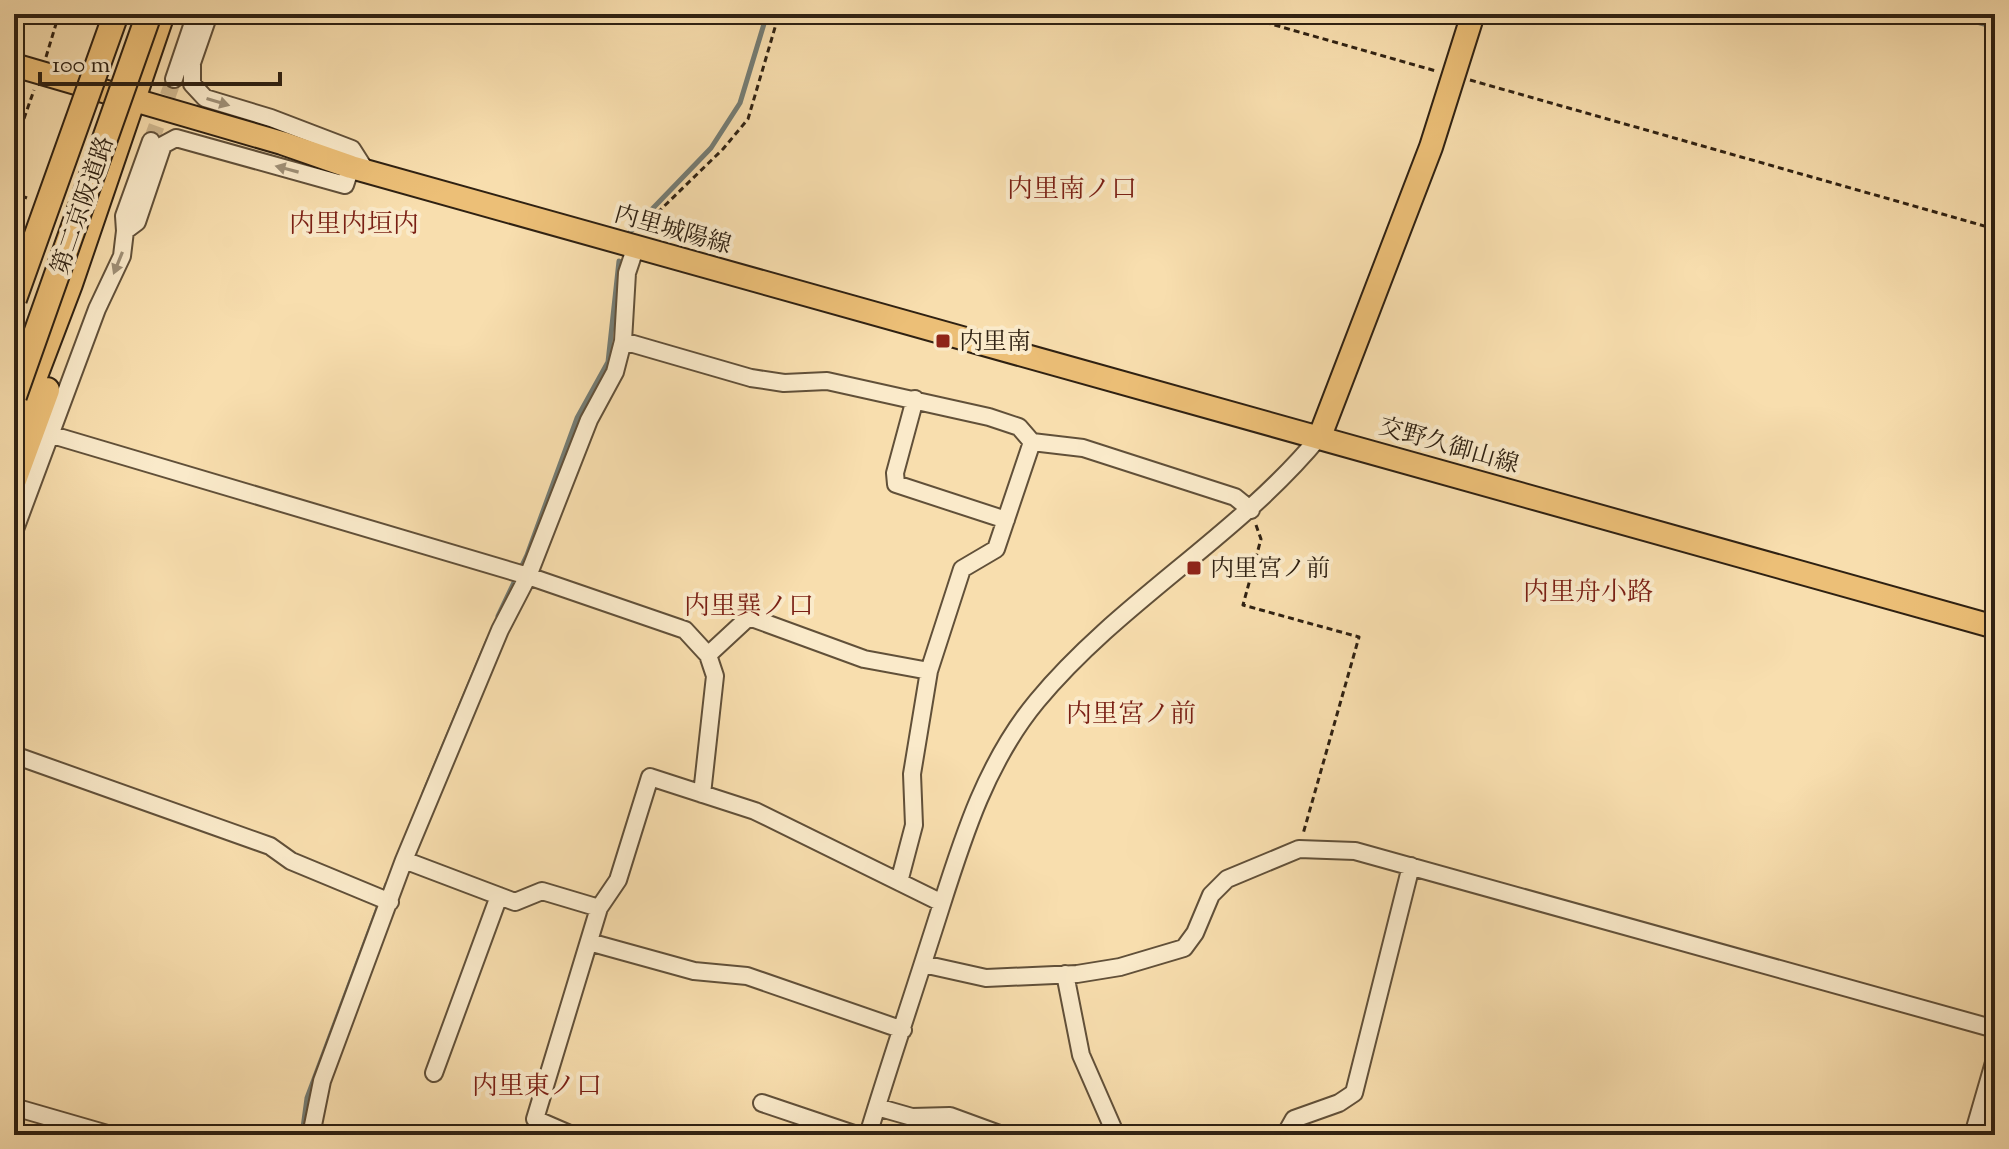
<svg xmlns="http://www.w3.org/2000/svg" width="2009" height="1149" font-family="'Sorts Mill Goudy','Noto Serif JP',serif">
  <style>
    .lines { fill: none; stroke-linecap: round; stroke-linejoin: round }
    .stream { stroke: #747c74; stroke-width: 5 }
    .minor-tunnel { stroke: #d0b88f; stroke-width: 16; stroke-dasharray: 16 8; stroke-linecap: butt }
    .minor-casing { stroke: #615039; stroke-width: 20 }
    .major-casing { stroke: #2f2112; stroke-width: 26 }
    .highway-casing { stroke: #2f2112; stroke-width: 28 }
    .path { stroke: #2f2112; stroke-width: 3; stroke-dasharray: 6 4; stroke-linecap: butt }
    .minor { stroke: #faeaca; stroke-width: 16 }
    .major { stroke: #ecbf77; stroke-width: 22 }
    .highway { stroke: #ecbf77; stroke-width: 24 }
    .highway-bridge-casing { stroke: #2f2112; stroke-width: 28; stroke-linecap: butt }
    .highway-bridge { stroke: #ecbf77; stroke-width: 24 }
    .oneway { fill: #9f9077 }
    .poi-dot { fill: #8f2418; stroke: #faeaca; stroke-width: 3 }
    .labels { text-anchor: middle; stroke-width: 8; stroke-linejoin: round; paint-order: stroke }
    .street-label { font-size: 24px; fill: #2f2112; stroke: #faeaca }
    .poi-label { font-size: 24px; fill: #2f2112; stroke: #faeaca; text-anchor: start }
    .neighbourhood-label { font-size: 26px; fill: #7a1f14; stroke: #faeaca }
  </style>
  <rect width="100%" height="100%" fill="#f8deae"/>
  <filter id="stains"><feTurbulence type="fractalNoise" baseFrequency=".0025" numOctaves="4"/><feColorMatrix values="0 0 0 0 .2 0 0 0 0 .09 0 0 0 0 .02 0 0 0 .5 -.17"/></filter>
  <radialGradient id="worn" r=".72"><stop offset=".6" stop-color="#630" stop-opacity="0"/><stop offset="1" stop-color="#630" stop-opacity=".3"/></radialGradient>
  <g class="lines">
    <path class="stream" d="M1948,14L1995,27
      M630,232L711,148L740,103L767,14
      M498,616L527,555L577,418L608,362L619,261
      M424,793L488,640
      M302,1135L307,1098L387,884"/>
    <path class="minor-tunnel" d="M151,141L174,79"/>
    <defs>
      <path id="minor" d="M209,14L192,63V84L205,98L271,118L352,149L366,171
        M174,79L196,14
        M125,231L124,216L151,141
        M623,341L751,378L784,383L827,381L989,417L1019,427L1032,442L1083,448L1235,497L1251,510
        M915,399L895,473L896,484L1006,520
        M49,434L528,576L685,630L708,655L715,676L702,794
        M14,532L97,309L122,256L125,231L137,222L163,145L176,138L345,185L351,167
        M708,655L749,617L864,659L929,671L962,569L996,549L1032,442
        M14,755L270,846L291,861L390,902
        M404,860L515,902L542,891L599,908
        M899,882L914,825L912,774L929,671
        M589,942L694,971L747,976L903,1030
        M923,964L986,978L1077,974L1120,967L1184,948L1195,933L1211,895L1227,879L1299,849L1355,851L1995,1029
        M1065,974L1081,1055L1116,1135
        M434,1073L499,896
        M762,1103L857,1135
        M14,1107L111,1135
        M877,1107L912,1117L950,1116L1002,1135
        M311,1135L322,1081L404,860L500,630L528,576L589,420L615,372L623,341L627,273L636,246
        M572,1135L535,1119L599,908L618,880L650,777L755,811L942,903
        M868,1135C888,1069 910,1004 931,938C958,855 980,770 1037,701C1120,601 1238,536 1320,436
        M1285,1135L1294,1119L1339,1103L1354,1093L1411,866
        M1973,1135L1995,1059"/>
      <path id="major" d="M14,65L282,143L351,167L1995,627
        M1320,436L1431,147L1473,14"/>
      <path id="highway" d="M14,431L70,284L162,14
        M14,480L47,390"/>
    </defs>
    <use href="#minor" class="minor-casing"/>
    <use href="#major" class="major-casing"/>
    <use href="#highway" class="highway-casing"/>
    <path class="path" d="M1236,14L1436,71
      M46,57L59,14
      M1470,80L1995,229
      M14,147L34,90
      M14,193L27,198
      M646,229L653,217L723,149L748,119L779,14
      M1256,525L1261,539L1243,605L1359,637L1303,834
      M14,573L24,546"/>
    <use href="#minor" class="minor"/>
    <use href="#major" class="major"/>
    <use href="#highway" class="highway"/>
    <defs>
      <path id="highway-bridge" d="M14,299L116,14
        M14,396L149,14"/>
    </defs>
    <use href="#highway-bridge" class="highway-bridge-casing"/>
    <use href="#highway-bridge" class="highway-bridge"/>
  </g>
  <defs><path id="oneway-solid" d="M-6-.8H1V-3.2L6.5 0L1 3.2V.8H-6Z" transform="scale(2)"/></defs>
  <g class="oneway">
    <use href="#oneway-solid" transform="translate(218 102) rotate(17)"/>
    <use href="#oneway-solid" transform="translate(287 169) rotate(-165)"/>
    <use href="#oneway-solid" transform="translate(118 263) rotate(112)"/>
  </g>
  <g class="poi-dot">
    <rect x="935" y="333" width="16" height="16" rx="4"/>
    <rect x="1186" y="560" width="16" height="16" rx="4"/>
  </g>
  <g class="labels">
    <g class="street-label">
      <text transform="translate(82 205) rotate(-71)" y="8">第二京阪道路</text>
      <text transform="translate(673 229) rotate(16)" y="8">内里城陽線</text>
      <text transform="translate(1449 445) rotate(16)" y="8">交野久御山線</text>
    </g>
    <g class="poi-label">
      <text x="959" y="349">内里南</text>
      <text x="1210" y="576">内里宮ノ前</text>
    </g>
    <g class="neighbourhood-label">
      <text x="1072" y="197">内里南ノ口</text>
      <text x="354" y="232">内里内垣内</text>
      <text x="1588" y="600">内里舟小路</text>
      <text x="749" y="614">内里巽ノ口</text>
      <text x="1131" y="722">内里宮ノ前</text>
      <text x="537" y="1094">内里東ノ口</text>
    </g>
  </g>
  <rect width="2009" height="1149" fill="none" stroke="#f8deae" stroke-width="48"/>
  <rect x="16" y="16" width="1977" height="1117" fill="none" stroke="#2f2112" stroke-width="4"/>
  <rect x="24" y="24" width="1961" height="1101" fill="none" stroke="#2f2112" stroke-width="2"/>
  <path d="M40 72v12h240v-12" fill="none" stroke="#2f2112" stroke-width="4"/>
  <text x="52" y="72" font-size="24" fill="#2f2112" stroke="#faeaca" stroke-width="6" paint-order="stroke">100 m</text>
  <rect width="100%" height="100%" filter="url(#stains)"/>
  <rect width="100%" height="100%" fill="url(#worn)"/>
</svg>
